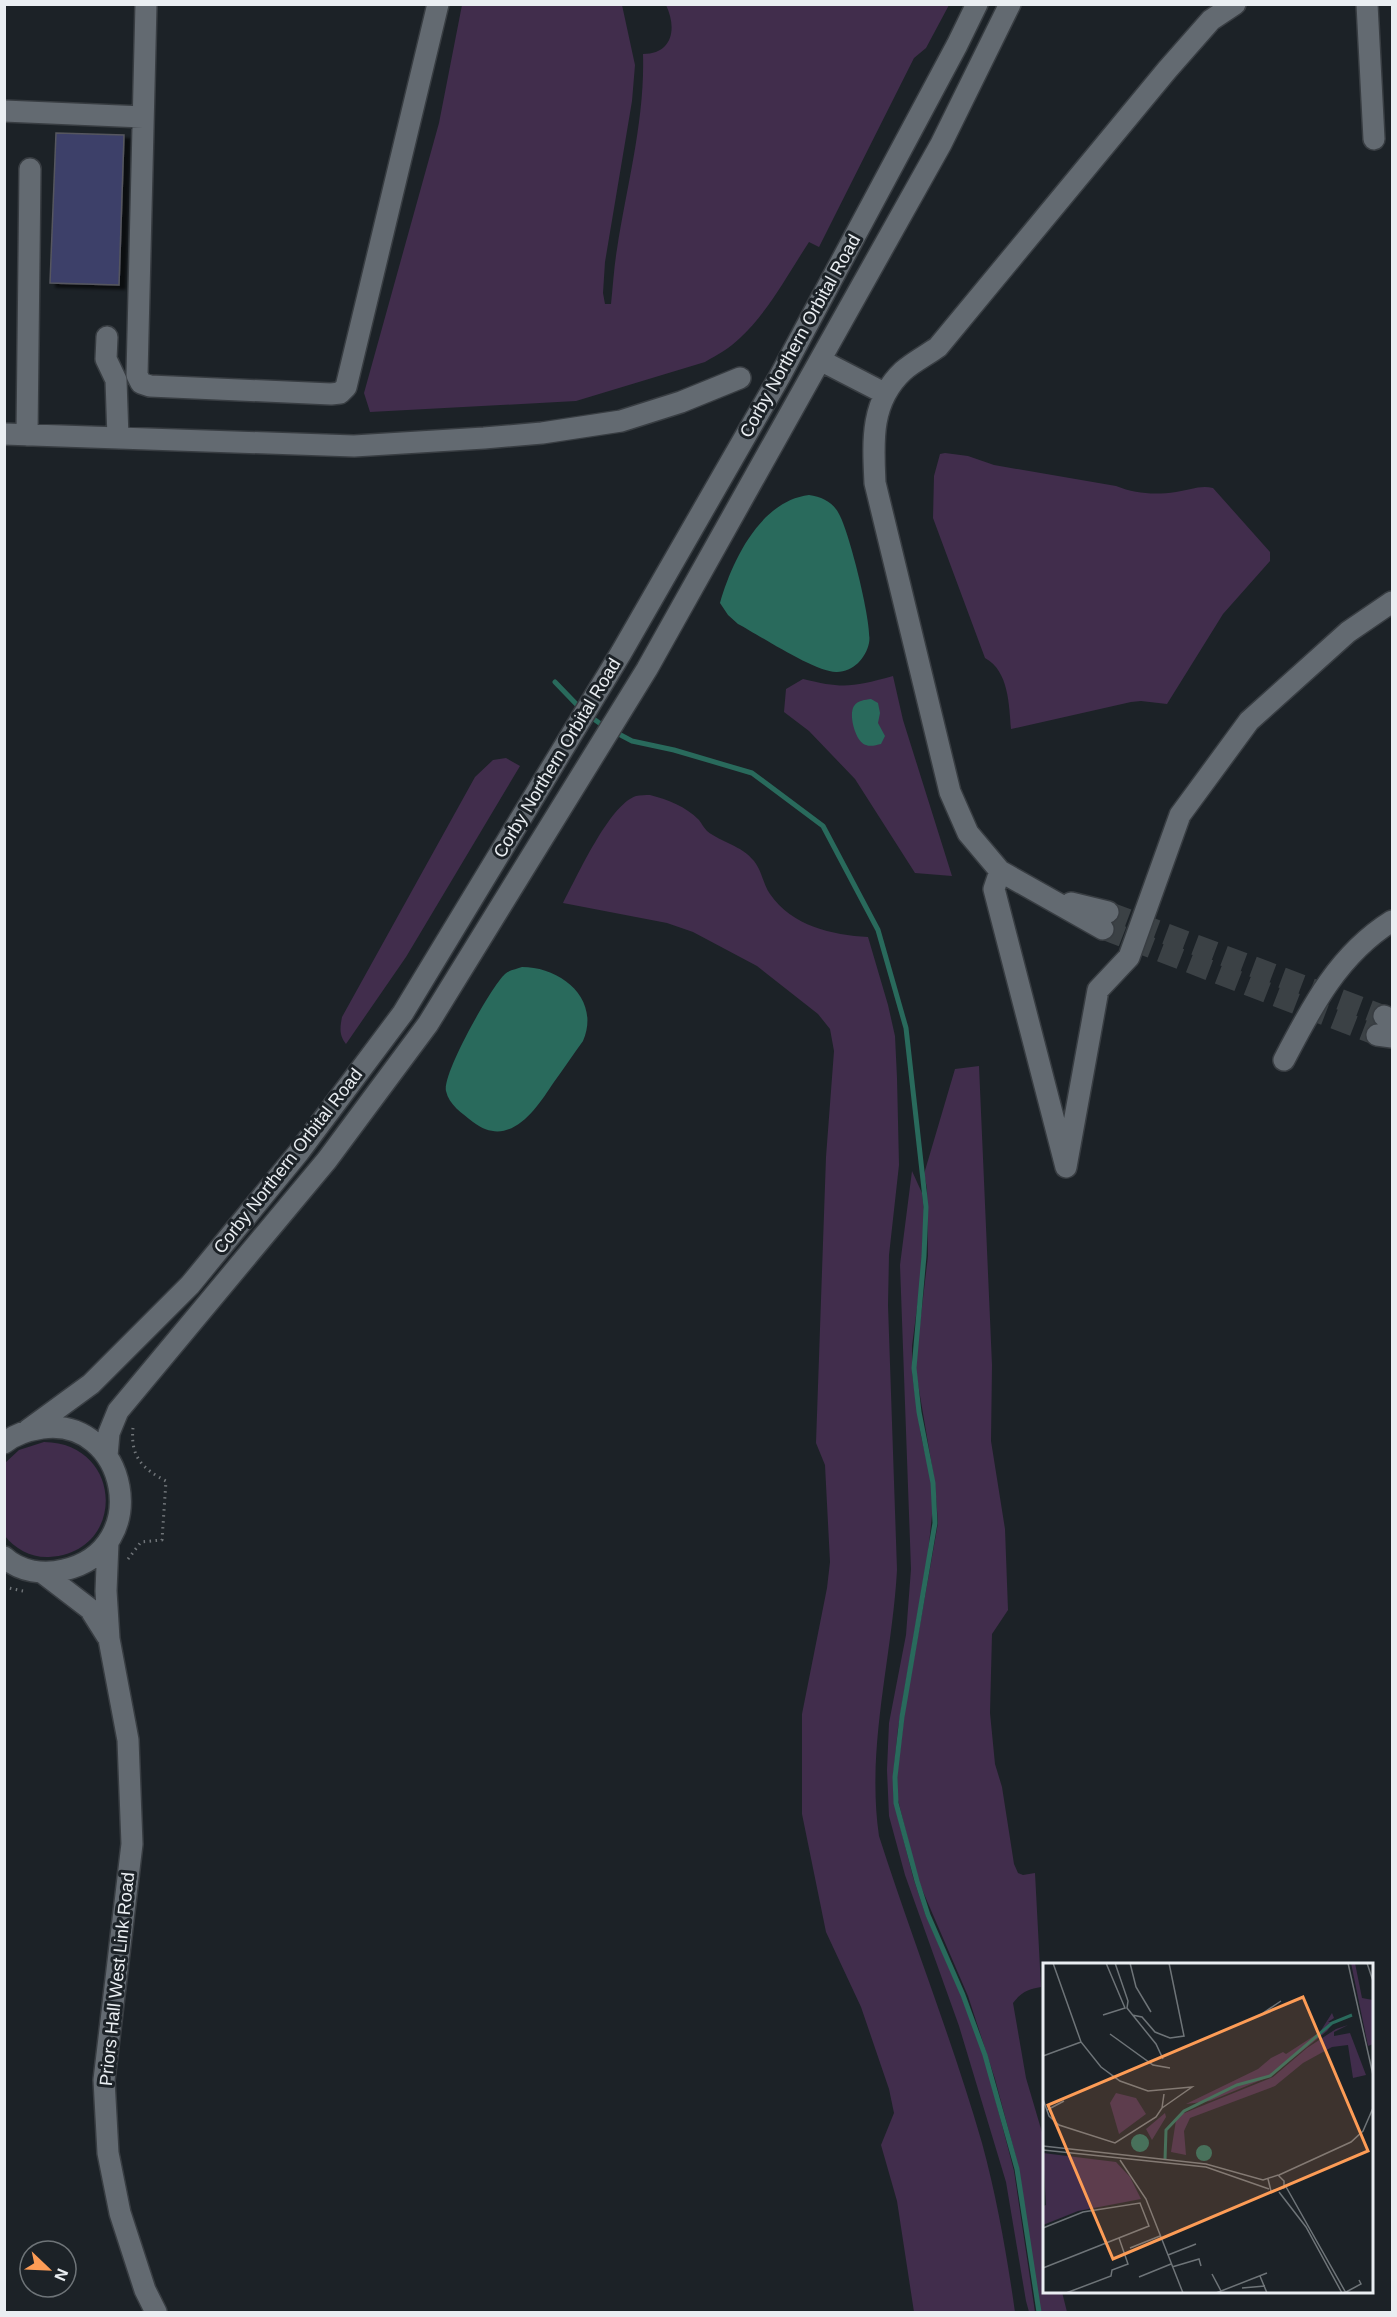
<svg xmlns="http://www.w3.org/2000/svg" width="1397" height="2317" font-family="Arial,sans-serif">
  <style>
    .green { fill: #412d4c }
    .water { fill: #296a5c }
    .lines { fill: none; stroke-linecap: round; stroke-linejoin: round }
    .stream { stroke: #296a5c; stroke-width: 5 }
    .building { fill: #3c4069; stroke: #56575f; stroke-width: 1.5; filter: url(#shadow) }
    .minor-tunnel { stroke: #3b4145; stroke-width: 21; stroke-dasharray: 21 10; stroke-linecap: butt }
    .minor-casing { stroke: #383d42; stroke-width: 24 }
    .path { stroke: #707579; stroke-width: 3; stroke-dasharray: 1.5 4.5; stroke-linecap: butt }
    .minor { stroke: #636a71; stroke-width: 21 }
    .labels { text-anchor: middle; stroke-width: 6; stroke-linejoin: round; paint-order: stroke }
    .street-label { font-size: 18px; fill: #eaeef2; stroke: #1c2227 }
    .inset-river { fill: none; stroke: #296a5c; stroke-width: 3 }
    .inset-road { fill: none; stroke: #6e7478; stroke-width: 1.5 }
    .view { fill: #fd9c56; fill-opacity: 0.15; stroke: #fd9c56; stroke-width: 3 }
    .inset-edge { fill: none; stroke: #eaeef2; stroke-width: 3 }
  </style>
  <defs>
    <filter id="shadow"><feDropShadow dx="6" dy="4" stdDeviation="1.5" flood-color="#0009"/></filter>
  </defs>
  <rect width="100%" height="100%" fill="#1c2227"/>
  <path class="green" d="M462,5H622L635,65L632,101L605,262L603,293L605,304H611C613,285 614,267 617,249C627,184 645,120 643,54C673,54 677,28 666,5H949L926,48L914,58L819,247L809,242C788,274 768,312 740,338C730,348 717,355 705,362L576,401L370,412L364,393L439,123Z
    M945,453L968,456L994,465L1116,486C1136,494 1155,495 1176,492C1190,490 1200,485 1213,488L1270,552V561L1223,614L1167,704L1141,701L1131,702L1011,729C1009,705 1009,671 985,658L933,518L934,476L940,454Z
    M893,676L903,720L952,876L915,873L855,779L809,731L784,712L786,689L803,679C843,689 853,687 893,676Z
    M506,758L520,766L406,957L346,1044C339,1035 340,1028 342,1017L475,777L493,760Z
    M650,795C669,800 685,806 699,820C702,824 704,828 707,831C722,843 741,845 754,861C762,871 763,884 770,894C792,926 832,935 868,937L888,1005L895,1036L897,1078L899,1165L889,1255L888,1305L897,1570C892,1659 866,1747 879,1836C912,1939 952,2039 982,2143C997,2198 1007,2256 1015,2312H914L897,2201L881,2145L894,2113L889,2089L861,2007L826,1932L802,1814V1714L827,1588L830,1562L825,1465L816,1443L826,1157L834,1051L830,1029L818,1014L757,966L693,932L667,923L563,903C577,877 609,805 636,796C640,795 646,795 650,795Z
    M979,1066L992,1365L991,1441L1005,1529L1008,1610L992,1634L990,1713L995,1764L1002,1787L1014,1864L1018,1873L1023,1875L1035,1873L1041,1987C1029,1989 1021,1992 1013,2003L1026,2078L1044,2139V2292H1062L1067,2312H1040L1019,2169L995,2079L968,1996L918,1880L898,1800L897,1776L905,1709L938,1523L935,1484L915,1366L928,1256L927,1188L924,1174L955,1069Z
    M912,1171L922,1193L924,1211L921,1277L912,1346V1373L921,1436L931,1479L933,1506L928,1553L898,1728L893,1778L894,1802L913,1877L926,1916L958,1988L983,2052L1014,2171L1035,2312H1029L1026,2301L1006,2182L959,2026L905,1875L889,1816L887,1770L889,1723L906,1635L911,1569L900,1265Z
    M44,1442C124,1443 127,1553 49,1557C32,1558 15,1549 5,1536V1463L19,1450Z"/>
  <path class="water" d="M809,495C822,497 833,502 839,514C849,531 873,626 869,643C866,658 853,672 837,672C816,673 759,635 738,624L728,615L720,603C732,561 760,501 809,495Z
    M871,699L878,703L880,713L878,723L885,736L881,744C876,745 871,747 866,745C856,743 848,715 854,706C858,700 865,700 871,699Z
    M522,967C561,967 601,999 583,1041C573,1055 564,1068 554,1082C536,1109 510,1150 473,1122C462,1113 449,1105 446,1091C442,1074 491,987 505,974C509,970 517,969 522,967Z"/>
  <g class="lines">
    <path class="stream" d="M555,682L581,709
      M588,715L605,727
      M613,731L632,741L674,750L752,773L823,826L878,930L906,1028L926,1207L924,1256L914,1368L919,1412L933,1483L935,1523L902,1717L895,1777L896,1803L917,1881L928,1915L963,1995L985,2055L1017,2169L1039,2312"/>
  </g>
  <path class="building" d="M56,133L124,135L119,285L50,283Z"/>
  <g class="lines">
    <path class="minor-tunnel" d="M1108,912L1384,1016
      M1103,929L1377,1035"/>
    <defs>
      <path id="minor" d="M146,4L137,375L141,383L150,386L331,394L340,393L346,387L438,4
        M1367,4L1374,139
        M4,111L143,117
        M107,337L106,359L116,380L118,438
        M820,360L884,393
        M4,434L354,446L484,438L542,433L621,421L681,402L740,378
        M27,435L30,169
        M1000,871L994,889L1066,1167L1098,990L1129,957L1180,815L1249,721L1348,632L1392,602
        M1071,903L1108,912
        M1103,929L1000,871L968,833L950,792L875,483C873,442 870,402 903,371C913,362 927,355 938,347L1167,70L1211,20L1235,4
        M1384,1016L1392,1021
        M1377,1035L1392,1037
        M1284,1060C1312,1006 1339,954 1392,921
        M28,1430L91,1384L190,1285L299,1152L403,1013L621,653L780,376L957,45L977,4
        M4,1443C15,1434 29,1430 42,1428C127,1416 155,1549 64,1570C44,1575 20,1572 4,1557
        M107,1456L109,1433L118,1411L327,1160L428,1024L647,669L941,144L1010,4
        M108,1542L106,1591L109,1639L128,1740L132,1844L104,2080L108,2153L120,2213L145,2290L156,2312
        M43,1573L90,1609L107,1636"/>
    </defs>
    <use href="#minor" class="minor-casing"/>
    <path class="path" d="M128,1559L141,1542L162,1540L166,1481C143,1469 130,1457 133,1428
      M4,1587L23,1591"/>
    <use href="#minor" class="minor"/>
  </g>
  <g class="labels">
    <g class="street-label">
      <text transform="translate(800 336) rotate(-61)" y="6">Corby Northern Orbital Road</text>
      <text transform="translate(557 758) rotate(-59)" y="6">Corby Northern Orbital Road</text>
      <text transform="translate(288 1161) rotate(-52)" y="6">Corby Northern Orbital Road</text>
      <text transform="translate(117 1979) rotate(-84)" y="6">Priors Hall West Link Road</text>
    </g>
  </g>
  <g transform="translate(1043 1963)">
    <rect width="330" height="330" fill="#1c2227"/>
    <path d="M308,0H312L319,35L330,37V81L325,83ZM289,50L291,55L285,59H291L285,61L290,60L284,68L228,113L167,138L143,141L215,106L228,95L240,89L243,91L277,69ZM305,62L291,69V73L307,70L323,112L310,115L305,82L289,84L260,100L232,123L147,155L141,168L143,192L128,189L133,157L139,151L230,114L264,85L293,66ZM73,130L93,135L103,151L76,171L67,140ZM122,150L123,154L109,177L103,166ZM0,190L73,199L87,214L98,236L35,248L0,262V243L3,242Z" fill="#412d4c"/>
    <path d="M88 180a9 9 0 1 1 18 0a9 9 0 1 1-18 0ZM153 190a8 8 0 1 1 16 0a8 8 0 1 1-16 0Z" fill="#296a5c"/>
    <path class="inset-river" d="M122,197L123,167L141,148L194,122L227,113L289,60L309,52"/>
    <path class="inset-road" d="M10,0L38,79L58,104L77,118L105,128L149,124L119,145M72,0L85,38L84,45L113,81L120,96M87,0L93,24L108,49M305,0L330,112M324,0L330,18M220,50L238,38M60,52L82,45L63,0M89,52L99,54L112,69L127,75L141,73L126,0M67,71L110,102L127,105M0,93L38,79M0,136L6,153L16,162L72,180L113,154L119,145L121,131M4,147L21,138M0,183L163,201L220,217L235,212L241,218V225L228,228L225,216M0,187L163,204L226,226M77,197L103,236L140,330M236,212L308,179L320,168L330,145M242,222L303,330M236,229L263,264L299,330M0,265L40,249L97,240L106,263L0,305M87,285L117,273M125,292L153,281M129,304L156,296L158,303M169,311L178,328M217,313L224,330M96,314L128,301M199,325L222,323M303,329L318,321L316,317M23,330L68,313L69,307L85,301L76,275M173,330L224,310"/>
    <path class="view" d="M260,34L325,188L70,296L5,142Z"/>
    <rect width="330" height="330" class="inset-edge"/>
  </g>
  <rect width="1397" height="2317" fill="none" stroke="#eaeef2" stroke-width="12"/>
  <g transform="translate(48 2269) rotate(113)"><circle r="28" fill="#1c2227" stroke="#6e7478" stroke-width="1.5"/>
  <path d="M0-4.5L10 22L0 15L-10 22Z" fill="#fd9c56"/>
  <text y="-9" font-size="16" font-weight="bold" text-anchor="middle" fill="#eaeef2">N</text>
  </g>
</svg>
